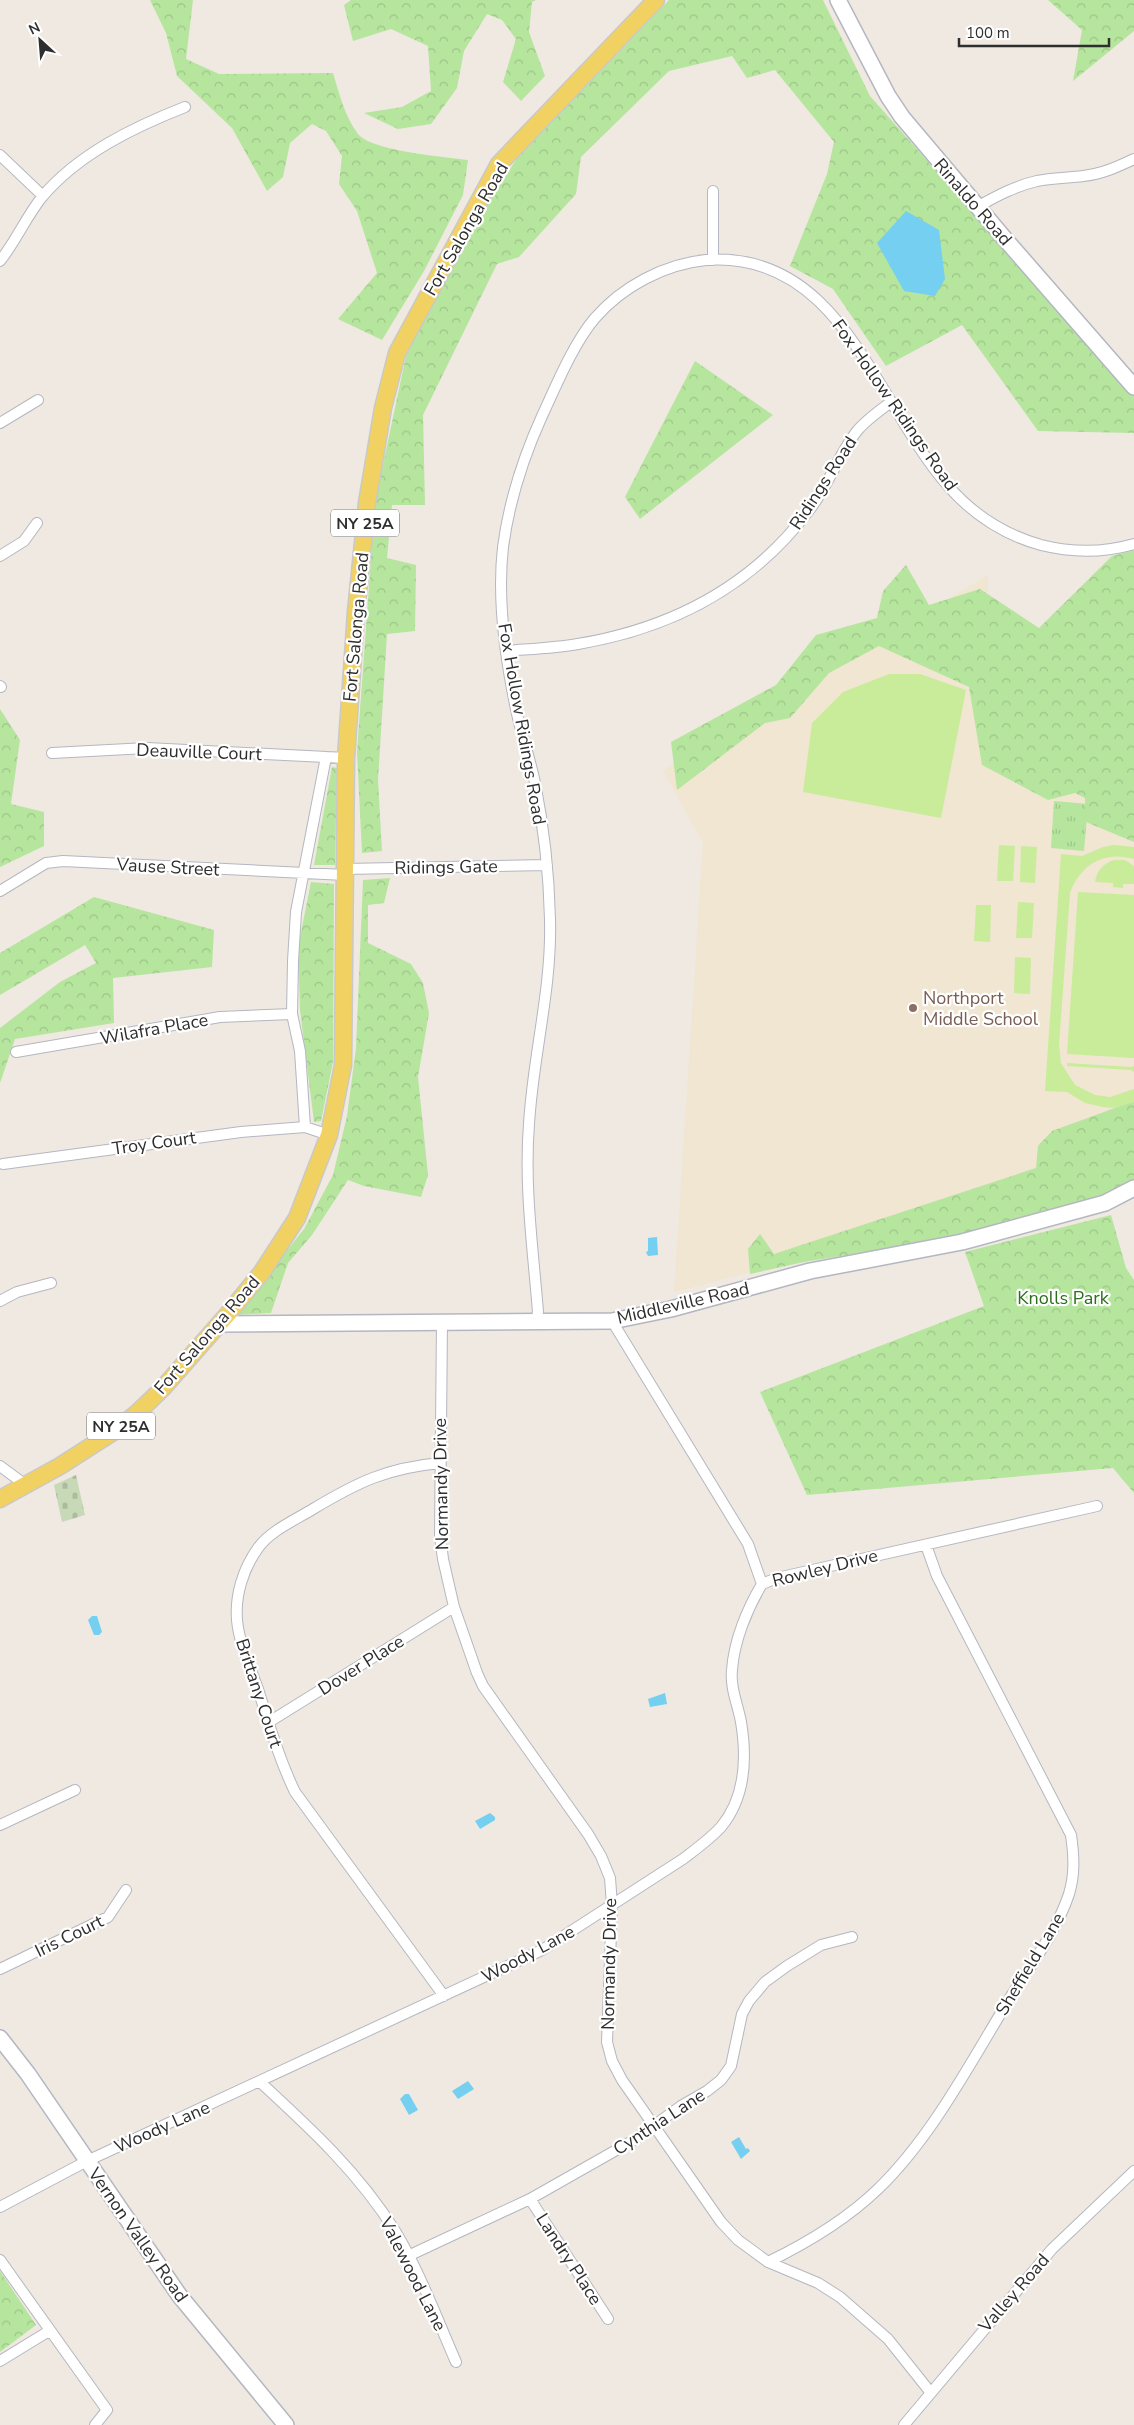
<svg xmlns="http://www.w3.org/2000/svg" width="1134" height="2425" font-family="'Nunito Sans',sans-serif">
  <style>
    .education { fill: #f0e6d1 }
    .grass { fill: url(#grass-tufts) }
    .forest { fill: url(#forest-crowns) }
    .cemetery { fill: url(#cemetery-stones) }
    .pitch { fill: #c9ec9a }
    .water { fill: #75cff0 }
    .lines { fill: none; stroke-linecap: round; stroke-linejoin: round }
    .street-casing { stroke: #b4b7c1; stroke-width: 12 }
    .secondary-casing { stroke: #b4b7c1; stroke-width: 18 }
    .primary-casing { stroke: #c9c9c9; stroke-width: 19 }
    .street { stroke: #fff; stroke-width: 10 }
    .secondary { stroke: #fff; stroke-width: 15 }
    .primary { stroke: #f2d163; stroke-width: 16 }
    .education-dot { fill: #8d6e63; stroke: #fff; stroke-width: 2 }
    .labels { text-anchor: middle; stroke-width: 4.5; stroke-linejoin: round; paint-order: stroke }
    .shield { fill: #fff; stroke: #6d6d6d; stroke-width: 1 }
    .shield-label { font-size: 16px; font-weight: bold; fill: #2e2e2e }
    .street-label { font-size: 18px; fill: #2e2e2e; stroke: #fff }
    .education-label { font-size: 18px; fill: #785e54; stroke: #fff; text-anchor: start }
    .park-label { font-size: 18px; fill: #2c6e1b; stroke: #fff }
  </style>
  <defs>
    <pattern id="grass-tufts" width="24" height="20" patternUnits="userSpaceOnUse" patternTransform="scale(1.25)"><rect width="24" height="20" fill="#b6e59e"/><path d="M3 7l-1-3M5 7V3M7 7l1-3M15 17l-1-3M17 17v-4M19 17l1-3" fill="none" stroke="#9dc588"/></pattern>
    <pattern id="forest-crowns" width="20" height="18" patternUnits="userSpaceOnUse" patternTransform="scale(1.25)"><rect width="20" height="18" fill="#b6e59e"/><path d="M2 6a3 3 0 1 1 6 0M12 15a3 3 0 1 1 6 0" fill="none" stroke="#9dc588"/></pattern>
    <pattern id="cemetery-stones" width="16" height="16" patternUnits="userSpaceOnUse" patternTransform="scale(1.25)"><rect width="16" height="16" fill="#c8d9b8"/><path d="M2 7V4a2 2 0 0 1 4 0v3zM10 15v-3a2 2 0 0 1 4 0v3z" fill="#acbb9e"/></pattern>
  </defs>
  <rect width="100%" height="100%" fill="#efe9e1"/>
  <path class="education" d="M988,575L989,668L1134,814V1172L674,1292L703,843L663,770Z"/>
  <path class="grass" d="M1054,801L1088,804L1084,851L1051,848Z"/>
  <path class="forest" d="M150,0H193L186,59L219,74L333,73C339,93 345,117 358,134C372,151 445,157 468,160L463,195L424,271L382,340L338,319L377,273L357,211L339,184L342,156L326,131L312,124L290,143L283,177L267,191L232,128L177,76L166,33Z
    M351,0H536L532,2L529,32L545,76L521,101L503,82L516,39L502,20L487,14L464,51L457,88L431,124L398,129L364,113L402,107L431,91L428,46L391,29L353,41L344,5Z
    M669,0H823L870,96L1134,395V433L1038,431L962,325L886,366L833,289L790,266L827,174L834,142L775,70L747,78L732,56L669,71L581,157L576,194L519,257L497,264L423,415L425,505H392L387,558L416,565L415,631L387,634L378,780L382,851L362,853L357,752L375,502L406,356L472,229L517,158Z
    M1048,0H1134V31L1073,81L1082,30Z
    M695,361L773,415L640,519L625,497Z
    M1134,550V842L1086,822L1085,798L1075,793L1048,800L982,765L969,687L879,646L829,673L790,718L765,723L677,790L671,742L776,685L816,635L877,618L883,591L906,565L929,605L980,589L1039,628L1112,556Z
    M0,709L20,740L11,804L44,812V846L0,867Z
    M332,767L337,768L335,865H314Z
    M390,878L384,903L368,905V943L411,964L423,983L429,1013L418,1077L428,1175L421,1197L364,1186L348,1180L312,1235L288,1263L271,1313L235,1315L304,1229L333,1175L347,1116L356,1048L363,880Z
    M311,882L334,884L333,1062L321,1121L314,1122L300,1010L298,947Z
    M94,897L214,930L212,967L113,978L114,1023L15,1039L0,1083V1028L60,982L96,963L85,945L0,995V953Z
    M1134,1101V1180L1105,1195L958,1237L804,1262L750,1274L748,1249L760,1234L774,1254L1036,1168L1038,1146L1052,1131Z
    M1111,1215L1126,1268L1134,1280V1493L1113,1468L807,1495L760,1392L984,1306L965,1252Z
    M0,2271L36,2325L0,2352Z"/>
  <path class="cemetery" d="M76,1475L85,1515L62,1522L54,1485Z"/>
  <path class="pitch" d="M889,674H920L966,690L941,818L803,792L812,723L843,692Z
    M999,845L1015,846L1013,881H997Z
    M1114,845L1134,847V859C1104,850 1080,865 1070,893L1059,1045L1061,1063L1075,1085L1095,1095L1110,1097L1134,1089V1102L1114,1108L1103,1107L1085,1103L1067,1092L1045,1091L1061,854L1082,856L1103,847Z
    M1021,846L1037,847L1035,883L1020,882Z
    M1114,860H1125L1134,866V884H1123V888L1113,887V883L1095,882C1097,870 1103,864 1114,860Z
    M1078,892L1134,895V1058L1067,1054Z
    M1018,902L1034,903L1032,938H1016Z
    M976,905H991L990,942L974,941Z
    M1015,957L1031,958L1030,994L1014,993Z
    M1067,1063L1131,1067L1134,1066V1072L1131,1070L1067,1066Z"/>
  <path class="water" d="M906,211L939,230L945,279L935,296L904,291L877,243Z
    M657,1237L658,1255L648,1256L646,1252L648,1251V1238Z
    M92,1616H97L102,1632L99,1635H94L88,1620Z
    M665,1693L667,1704L650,1707L648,1699Z
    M490,1813L495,1817V1820L480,1829L475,1821Z
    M468,2081L474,2089L458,2099L452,2091Z
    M405,2094H409L418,2110L409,2115L400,2099Z
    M739,2137L746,2149L748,2148L750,2151L741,2159L731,2142Z"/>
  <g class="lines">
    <defs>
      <path id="street" d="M0,155L43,196
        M713,191V260
        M977,207C997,196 1015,186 1037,181C1052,178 1068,178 1083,176C1102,174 1117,167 1134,159
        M0,261C16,241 26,217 42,197C78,154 134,127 185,107
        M0,423L38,400
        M0,556L24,541L37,523
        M506,651C530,649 555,648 578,644C673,628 752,587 810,509C829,485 838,455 857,431C866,420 879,411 891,402
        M0,686L1,687
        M52,753L147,748L346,758
        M326,757L296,912L293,961L292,1014L300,1051L305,1127L329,1135
        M345,869L547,865
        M0,891L46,863L63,861L345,875
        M16,1052L220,1017L292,1014
        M3,1164L241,1132L305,1127
        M0,1301L17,1292L51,1283
        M442,1321L440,1536L443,1559L454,1607L477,1673L483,1686L588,1834L601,1856L610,1878L612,1905L607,2042L612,2061L622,2080L721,2222L738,2240L768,2262L818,2283L840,2297L888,2339L931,2393
        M612,1321L748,1544L762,1584L777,1578L1097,1506
        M536,1323L538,1312C533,1249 524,1186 529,1124C533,1055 552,989 550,919C549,874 544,828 535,783C530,758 521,734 516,709C505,657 497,600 503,547C509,502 523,458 542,416C556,386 573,344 595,318C622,287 664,264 706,260C842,250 876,405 949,487C973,514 1005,535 1041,545C1073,553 1103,553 1134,544
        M440,1463C387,1468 358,1482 313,1509C295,1520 270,1531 258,1548C243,1569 235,1595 237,1620C239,1643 250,1667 258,1689C269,1724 279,1759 295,1792L444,1996
        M0,1466L27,1486
        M269,1722L454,1607
        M0,1825L75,1790
        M0,1969L108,1917L126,1890
        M260,2082C310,2128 359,2173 395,2231C420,2272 437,2319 456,2362
        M530,2199L608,2319
        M0,2207L87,2161L542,1950L683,1859C696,1849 710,1839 721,1827C745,1798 747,1758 741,1722C738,1705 730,1688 732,1670C734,1641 747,1609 762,1584
        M408,2256L530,2199L634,2140L681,2106L707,2091L721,2080L731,2066L742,2014L749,2001L765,1982L787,1966L821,1945L852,1937
        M0,2260L107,2410L95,2425
        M768,2262C807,2243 847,2219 878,2189C933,2136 973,2058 1013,1993C1033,1962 1057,1930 1069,1894C1075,1874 1074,1856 1071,1835L937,1576L926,1545
        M0,2361L49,2331
        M904,2425L1052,2249L1134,2171"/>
      <path id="secondary" d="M838,0L888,96L902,117L1005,239L1134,387
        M220,1324L612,1321L671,1309L810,1271L962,1242L1105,1203L1134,1188
        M0,2038L28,2074L179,2295L286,2425"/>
      <path id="primary" d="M0,1499L60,1466L113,1432L136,1414L162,1389L228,1314L262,1272L297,1218L329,1135L343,1065L346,758L356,612L367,503L383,408L397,353L499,164L656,0"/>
    </defs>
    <use href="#street" class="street-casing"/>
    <use href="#secondary" class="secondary-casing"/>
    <use href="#primary" class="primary-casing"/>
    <use href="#street" class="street"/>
    <use href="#secondary" class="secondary"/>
    <use href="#primary" class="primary"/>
  </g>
  <circle class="education-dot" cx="913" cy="1008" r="5"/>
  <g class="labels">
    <g class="shield">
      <rect x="331" y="509.5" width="68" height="27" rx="4"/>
      <rect x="87" y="1412.5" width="68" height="27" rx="4"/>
    </g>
    <g class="shield-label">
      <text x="365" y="529">NY 25A</text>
      <text x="121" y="1432">NY 25A</text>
    </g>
    <g class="street-label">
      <text transform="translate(973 202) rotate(49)" y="6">Rinaldo Road</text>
      <text transform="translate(466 229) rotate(-60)" y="6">Fort Salonga Road</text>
      <text transform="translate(895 405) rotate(55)" y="6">Fox Hollow Ridings Road</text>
      <text transform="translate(823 483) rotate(-57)" y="6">Ridings Road</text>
      <text transform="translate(356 627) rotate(-85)" y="6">Fort Salonga Road</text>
      <text transform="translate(522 724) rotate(80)" y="6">Fox Hollow Ridings Road</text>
      <text transform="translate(199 752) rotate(2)" y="6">Deauville Court</text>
      <text transform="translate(168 867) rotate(3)" y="6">Vause Street</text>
      <text transform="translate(446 867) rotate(-1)" y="6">Ridings Gate</text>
      <text transform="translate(154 1029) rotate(-10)" y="6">Wilafra Place</text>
      <text transform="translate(154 1143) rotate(-8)" y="6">Troy Court</text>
      <text transform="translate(683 1303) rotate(-13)" y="6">Middleville Road</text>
      <text transform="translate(207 1335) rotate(-49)" y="6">Fort Salonga Road</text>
      <text transform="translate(441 1484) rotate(-91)" y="6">Normandy Drive</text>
      <text transform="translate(825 1568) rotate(-14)" y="6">Rowley Drive</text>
      <text transform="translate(361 1665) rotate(-32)" y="6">Dover Place</text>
      <text transform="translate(259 1693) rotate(72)" y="6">Brittany Court</text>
      <text transform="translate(69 1936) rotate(-26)" y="6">Iris Court</text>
      <text transform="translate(528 1954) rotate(-28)" y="6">Woody Lane</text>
      <text transform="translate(609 1964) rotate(-89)" y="6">Normandy Drive</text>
      <text transform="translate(1030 1964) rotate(-59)" y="6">Sheffield Lane</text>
      <text transform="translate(659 2122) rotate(-33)" y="6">Cynthia Lane</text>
      <text transform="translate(162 2127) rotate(-24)" y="6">Woody Lane</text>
      <text transform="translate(138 2235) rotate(55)" y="6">Vernon Valley Road</text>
      <text transform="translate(569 2259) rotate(57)" y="6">Landry Place</text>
      <text transform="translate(413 2274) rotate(63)" y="6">Valewood Lane</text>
      <text transform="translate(1014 2293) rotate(-49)" y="6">Valley Road</text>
    </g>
    <g class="education-label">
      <text x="923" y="1004">Northport<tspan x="923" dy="21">Middle School</tspan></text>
    </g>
    <g class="park-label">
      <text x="1063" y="1304">Knolls Park</text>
    </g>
  </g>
  <g transform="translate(40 40) rotate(334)" stroke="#ffffff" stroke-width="4" paint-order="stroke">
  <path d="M0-4L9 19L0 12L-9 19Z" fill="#2e2e2e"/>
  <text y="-8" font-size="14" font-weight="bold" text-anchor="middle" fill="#2e2e2e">N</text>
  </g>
  <path d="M959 38v8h150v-8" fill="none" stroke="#2e2e2e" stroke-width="2.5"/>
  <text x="966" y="38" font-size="15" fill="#2e2e2e" stroke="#ffffff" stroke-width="4" paint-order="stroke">100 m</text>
</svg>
